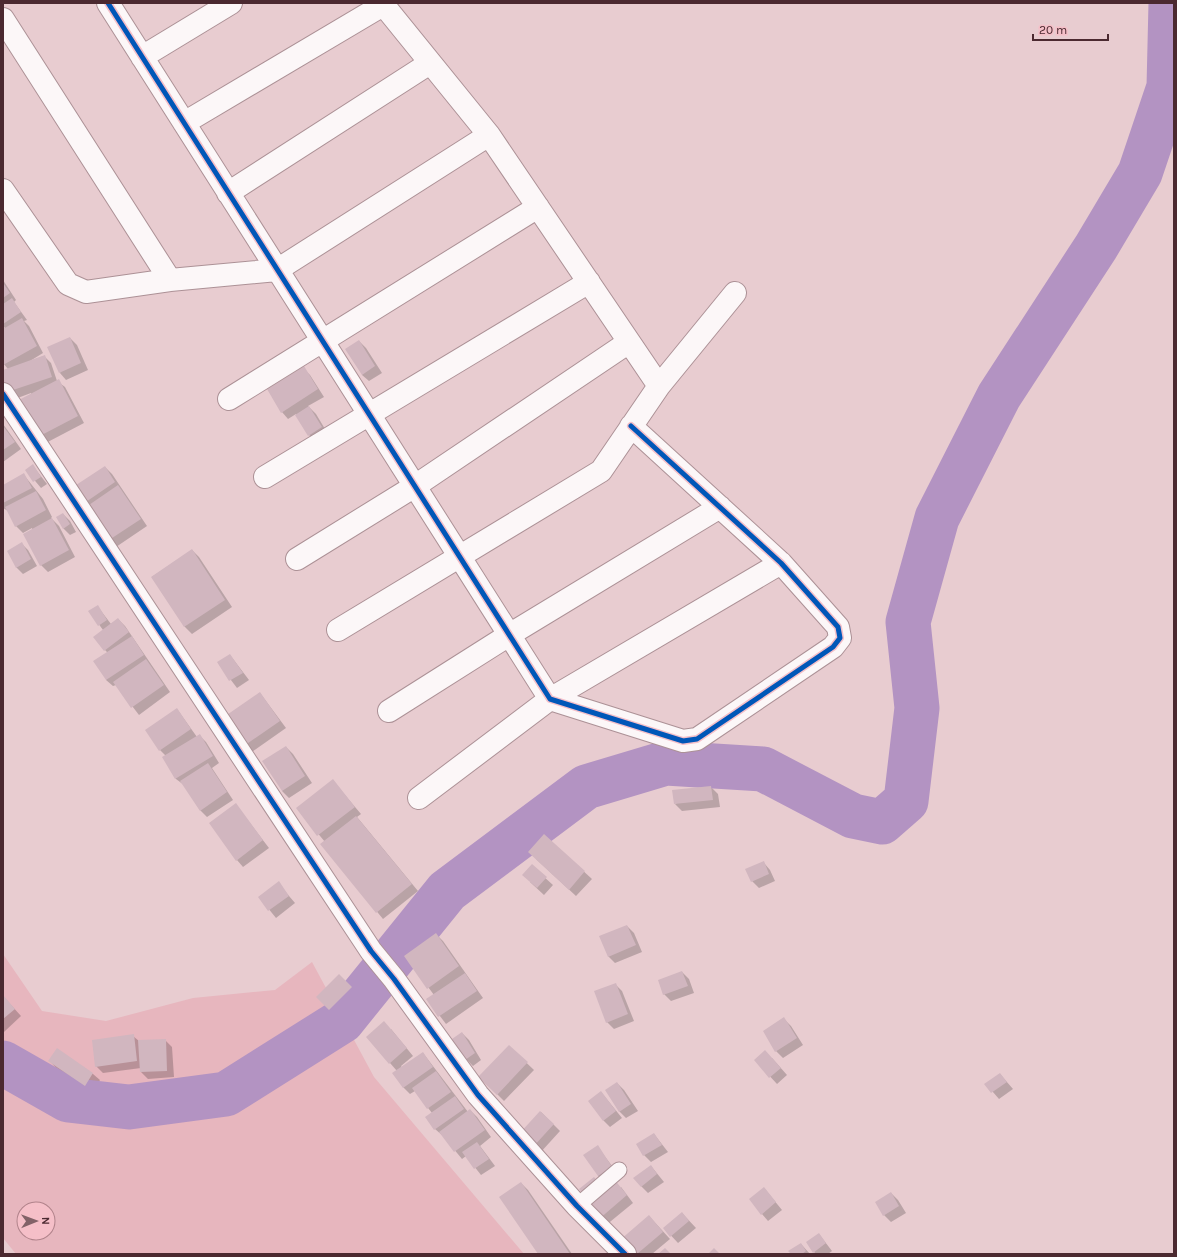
<svg xmlns="http://www.w3.org/2000/svg" width="1177" height="1257" font-family="Karla,sans-serif">
  <style>
    .green { fill: #e7b6be; fill-rule: evenodd }
    .shadow { fill: #0003 }
    .lines { fill: none; stroke-linecap: round; stroke-linejoin: round }
    .river { stroke: #b393c2; stroke-width: 45 }
    .building { fill: #d1b6bf }
    .service-casing { stroke: #ac9196; stroke-width: 17 }
    .minor-casing { stroke: #ac9196; stroke-width: 24 }
    .tertiary-casing { stroke: #ac9196; stroke-width: 24 }
    .service { stroke: #fcf7f8; stroke-width: 15 }
    .minor { stroke: #fcf7f8; stroke-width: 22 }
    .tertiary { stroke: #fcf7f8; stroke-width: 22 }
    .cycleway-casing { stroke: #f5bfc8; stroke-width: 8 }
    .cycleway { stroke: #0057b8; stroke-width: 5 }
  </style>
  <rect width="100%" height="100%" fill="#e8ccd0"/>
  <path class="green" d="M3,954L42,1011L106,1021L193,998L275,990L312,962L374,1077L524,1254H16L3,1238ZM24,1209H48V1233H24Z"/>
  <path class="shadow" d="M3,280L16,300L14,302L27,320L24,321L29,326L43,353L30,361L44,356L51,363L57,381L65,387L84,423L42,445L31,393L15,399L3,376V371L8,369L3,363V330L5,328L3,326Z
    M70,338L77,345L88,370L66,380L60,373Z
    M359,341L366,348L382,373L369,381L362,375Z
    M303,368L310,375L324,397L308,406L316,414L328,434L316,442L309,435L296,414L288,419L282,412Z
    M3,424L21,449L3,462Z
    M33,466L47,484L41,488L26,470Z
    M105,467L112,474L147,526L116,547L81,505Z
    M24,475L43,499L52,517L51,518L59,526L75,557L48,572L41,565L32,528L23,533L16,526L8,511L3,508V486Z
    M63,514L70,521L76,532L70,535L63,528Z
    M22,544L28,550L37,566L23,574L16,567Z
    M192,550L199,557L232,607L192,634L185,627L152,577Z
    M98,607L111,624L118,619L125,626L170,692L139,715L116,685L113,686L106,680L108,653L105,650L103,630L90,612Z
    M230,655L249,680L237,688L218,663Z
    M260,693L286,728L249,754L222,719Z
    M177,709L197,737L199,735L206,742L219,763L212,768L233,800L207,817L200,810L184,785L176,779L164,758L166,756L160,750Z
    M286,747L293,754L312,783L289,798L282,791Z
    M333,781L361,814L357,817L418,891L383,919L322,845L325,842L297,808Z
    M711,787L718,794L720,807L682,811L675,804Z
    M236,805L269,848L243,867L237,860Z
    M544,835L592,879L576,896L536,859Z
    M764,863L770,870L775,881L759,888L752,881Z
    M532,866L553,885L544,895L530,882Z
    M278,883L295,903L276,918L259,897Z
    M627,926L634,933L642,952L615,963L608,956Z
    M436,934L443,941L483,998L446,1024L427,999L434,995L405,956Z
    M682,972L689,979L694,993L671,1001L664,994Z
    M339,975L358,994L337,1016L318,997Z
    M615,984L622,991L634,1021L614,1029L607,1022Z
    M3,996L21,1016L4,1032L3,1031Z
    M784,1019L791,1026L803,1045L783,1058L776,1051Z
    M391,1029L413,1056L401,1066L402,1068L423,1053L468,1112L470,1110L477,1117L491,1137L480,1146L495,1166L481,1175L466,1156L462,1159L443,1136L435,1129L427,1117L432,1113L415,1091L410,1094L403,1087L397,1071L390,1063Z
    M462,1033L469,1040L481,1060L473,1066L466,1059Z
    M133,1036L139,1041L165,1040L172,1047L174,1077L148,1079L141,1072V1068L103,1073L96,1066Z
    M509,1046L534,1070L504,1101L480,1077Z
    M57,1050L93,1074L100,1080L92,1092L56,1068L50,1061Z
    M772,1058L787,1075L777,1084L755,1060Z
    M1000,1074L1013,1089L999,1099L986,1084Z
    M617,1083L624,1090L638,1111L626,1118L619,1111Z
    M601,1092L622,1118L610,1127L603,1120Z
    M541,1112L560,1131L540,1153L521,1134Z
    M654,1134L668,1152L651,1162L644,1155L638,1144Z
    M597,1146L618,1174L605,1182L598,1176Z
    M651,1166L664,1182L648,1193L641,1186Z
    M521,1183L528,1190L572,1254H539Z
    M621,1187L633,1203L605,1226L598,1219Z
    M764,1188L782,1210L768,1221L762,1214Z
    M891,1193L898,1200L906,1213L891,1222L884,1215Z
    M682,1213L696,1228L678,1243L664,1228Z
    M649,1216L670,1239L652,1254H634Z
    M819,1234L832,1251L828,1254H816L814,1252Z
    M801,1244L810,1254H792Z"/>
  <g class="lines">
    <path class="river" d="M3,1063L68,1100L129,1107L226,1094L342,1021L447,891L586,787L666,763L763,769L853,816L882,822L906,801L917,708L908,622L937,518L999,396L1096,247L1140,173L1169,87L1171,3"/>
  </g>
  <path class="building" d="M3,283L10,293L3,298Z
    M12,298L21,312L3,324V304Z
    M22,318L37,346L3,365V329Z
    M70,337L81,363L59,373L47,347Z
    M359,340L375,366L362,375L345,349Z
    M45,355L52,377L7,392L3,379V370Z
    M304,366L318,389L281,413L267,389Z
    M59,379L78,416L34,439L15,402Z
    M309,406L322,427L308,436L295,415Z
    M3,426L15,442L3,450Z
    M33,464L41,477L33,482L25,470Z
    M105,466L115,482L80,506L70,489Z
    M24,473L32,488L3,503V485Z
    M118,485L141,519L109,540L86,507Z
    M36,491L46,510L15,527L5,507Z
    M63,513L70,524L63,529L56,517Z
    M52,518L69,550L40,566L23,534Z
    M22,542L31,559L16,568L7,551Z
    M192,549L225,600L184,627L151,577Z
    M98,605L107,620L98,626L88,611Z
    M118,618L129,632L104,651L93,637Z
    M132,636L144,655L106,680L93,661Z
    M230,654L243,673L229,681L217,662Z
    M146,659L164,685L131,708L113,682Z
    M260,692L280,721L241,748L221,719Z
    M177,708L191,729L159,751L145,730Z
    M200,734L213,756L175,779L162,757Z
    M286,746L305,776L282,791L262,761Z
    M208,763L227,792L200,811L180,781Z
    M333,779L355,807L317,836L296,808Z
    M711,786L713,800L674,804L672,790Z
    M236,803L263,840L236,861L209,823Z
    M356,816L412,884L376,913L320,844Z
    M544,834L585,871L569,890L528,852Z
    M764,861L769,874L751,882L745,869Z
    M532,864L547,877L537,888L522,875Z
    M279,881L289,896L268,911L258,897Z
    M627,925L636,945L608,957L599,936Z
    M436,933L459,966L427,989L404,956Z
    M682,971L688,986L663,995L658,980Z
    M465,973L477,991L438,1017L426,999Z
    M339,974L352,987L329,1010L316,997Z
    M616,983L628,1014L606,1023L594,991Z
    M3,995L15,1009L3,1019Z
    M784,1017L797,1038L775,1052L763,1031Z
    M384,1021L407,1048L389,1064L366,1037Z
    M462,1032L475,1053L465,1060L452,1039Z
    M134,1034L137,1061L95,1067L92,1040Z
    M166,1039L167,1071L140,1072L138,1040Z
    M509,1045L528,1062L497,1095L478,1077Z
    M57,1048L93,1073L85,1086L48,1061Z
    M765,1050L781,1068L769,1078L754,1060Z
    M423,1052L433,1067L403,1088L392,1073Z
    M436,1071L451,1092L427,1109L412,1088Z
    M1000,1073L1007,1082L991,1093L984,1084Z
    M617,1082L631,1104L619,1112L605,1090Z
    M601,1091L616,1111L603,1121L588,1101Z
    M455,1096L464,1109L434,1130L425,1117Z
    M470,1109L485,1130L454,1152L439,1132Z
    M540,1111L554,1124L533,1147L519,1134Z
    M654,1133L662,1145L643,1156L636,1144Z
    M477,1142L489,1159L474,1169L462,1152Z
    M598,1145L612,1167L598,1176L583,1155Z
    M651,1165L657,1174L641,1187L633,1178Z
    M594,1177L599,1183L584,1195L579,1189Z
    M614,1179L627,1195L598,1220L584,1204Z
    M521,1182L570,1254H538L499,1197Z
    M764,1187L776,1202L761,1215L749,1199Z
    M891,1192L899,1206L883,1216L875,1202Z
    M682,1212L689,1221L670,1237L663,1228Z
    M649,1215L663,1232L637,1254H632L620,1240Z
    M819,1233L826,1243L813,1253L806,1242Z
    M801,1243L806,1251L802,1254H791L788,1251Z
    M665,1248L671,1254H658Z
    M714,1248L720,1254H708Z"/>
  <g class="lines">
    <defs>
      <path id="service" d="M577,1206L619,1170"/>
      <path id="minor" d="M108,3L550,699L683,741L697,739L833,647L840,638L838,627L781,563L631,426
        M382,3L489,135L659,386
        M3,19L170,280
        M142,57L231,3
        M184,123L383,5
        M3,190L68,284L86,292L170,280L277,270L489,135
        M228,193L430,63
        M229,399L538,207
        M265,477L589,282
        M297,559L415,486L629,342
        M338,630L601,471L659,386L735,293
        M389,711L509,635L720,507
        M419,798L550,699L781,563"/>
      <path id="tertiary" d="M3,394L371,951L394,979L478,1095L577,1206L625,1254"/>
    </defs>
    <use href="#service" class="service-casing"/>
    <use href="#minor" class="minor-casing"/>
    <use href="#tertiary" class="tertiary-casing"/>
    <use href="#service" class="service"/>
    <use href="#minor" class="minor"/>
    <use href="#tertiary" class="tertiary"/>
    <defs>
      <path id="cycleway" d="M108,3L550,699L683,741L697,739L833,647L840,638L838,627L781,563L631,426
        M3,394L371,951L394,979L478,1095L577,1206L625,1254"/>
    </defs>
    <use href="#cycleway" class="cycleway-casing"/>
    <use href="#cycleway" class="cycleway"/>
  </g>
  <rect width="1177" height="1257" fill="none" stroke="#4b2930" stroke-width="8"/>
  <g transform="translate(36 1221) rotate(89)"><circle r="19" fill="#f5bfc8" stroke="#b1838b"/>
  <path d="M0-3L7 15L0 10L-7 15Z" fill="#826268"/>
  <text y="-6" font-size="11" font-weight="bold" text-anchor="middle" fill="#4b2930">N</text>
  </g>
  <path d="M1033 34v6h75v-6" fill="none" stroke="#4b2930" stroke-width="2"/>
  <text x="1039" y="34" font-size="12" fill="#4b2930" stroke="#f5bfc8" stroke-width="3" paint-order="stroke">20 m</text>
</svg>
